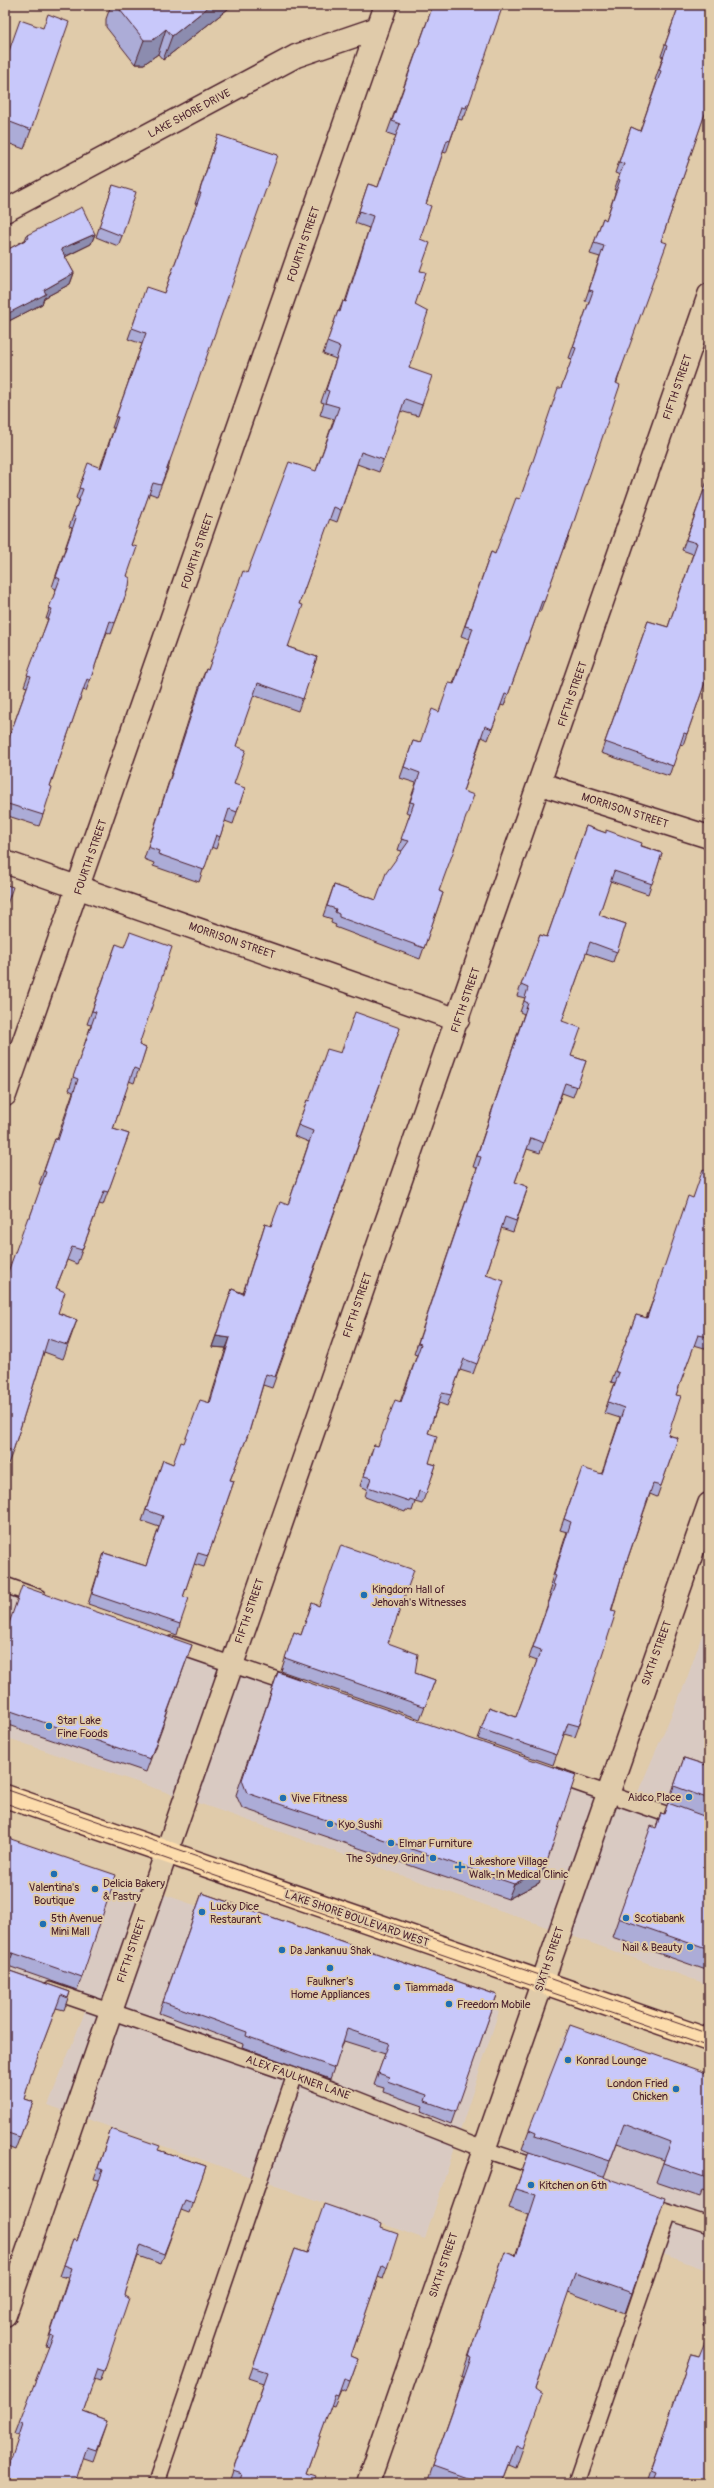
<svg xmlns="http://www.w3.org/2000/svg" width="714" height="2488" font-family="Pangolin,sans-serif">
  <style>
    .built { fill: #d9cac2 }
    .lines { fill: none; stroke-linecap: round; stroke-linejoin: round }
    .service-casing { stroke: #4a1f2b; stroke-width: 18 }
    .minor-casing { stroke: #4a1f2b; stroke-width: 25 }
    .primary-casing { stroke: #4a1f2b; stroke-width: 25 }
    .service { stroke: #e0cbaa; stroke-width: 15 }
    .minor { stroke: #e0cbaa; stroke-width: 22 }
    .primary { stroke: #fcdcac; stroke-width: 22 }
    .tram { stroke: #4a1f2b; stroke-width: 1 }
    .wall { fill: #acacd7; stroke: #4a1f2b }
    .shaded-wall { fill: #8c8caf; stroke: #4a1f2b }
    .building { fill: #c8c8fa; stroke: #4a1f2b }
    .poi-dot { fill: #1f6fb2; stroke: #e0cbaa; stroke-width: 1.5 }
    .labels { text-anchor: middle; stroke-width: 4; stroke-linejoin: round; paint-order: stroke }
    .street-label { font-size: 11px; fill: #4a1f2b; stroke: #e0cbaa }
    .poi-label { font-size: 11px; fill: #4a1f2b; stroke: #e0cbaa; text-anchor: start }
  </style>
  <rect width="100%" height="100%" fill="#e0cbaa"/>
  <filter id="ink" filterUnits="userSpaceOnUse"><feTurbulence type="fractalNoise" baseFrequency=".025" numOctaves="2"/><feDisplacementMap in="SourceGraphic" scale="8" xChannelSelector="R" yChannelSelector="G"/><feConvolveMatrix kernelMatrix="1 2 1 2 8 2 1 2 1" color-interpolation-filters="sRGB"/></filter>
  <g filter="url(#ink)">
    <path class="built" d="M5,1579L260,1670L632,1806L686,1681L709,1615V1985L227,1813L5,1737Z
      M5,1839L499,2011L425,2239L48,2105L88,2004L5,1975Z
      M563,2036L709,2083V2271L663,2254L676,2213L518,2159Z"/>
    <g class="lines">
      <defs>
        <path id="service" d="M5,1585L38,1597
          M172,1644L295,1686
          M554,1775L709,1829
          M49,1990L295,2075L483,2149L543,2169
          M642,2203L709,2225
          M156,2483L295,2075
          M576,2483L669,2212"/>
        <path id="minor" d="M5,211L296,56L378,28
          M541,784L709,837
          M5,862L458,1020
          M5,1095L386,5
          M5,2315C238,1641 478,970 709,295
          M368,2483L709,1504"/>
        <path id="primary" d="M5,1796L709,2040"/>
      </defs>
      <use href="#service" class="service-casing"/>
      <use href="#minor" class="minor-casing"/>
      <use href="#primary" class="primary-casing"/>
      <use href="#service" class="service"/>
      <use href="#minor" class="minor"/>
      <use href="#primary" class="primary"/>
      <path class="tram" d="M5,1789L709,2034
        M5,1803L709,2047"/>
    </g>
    <path class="wall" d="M111,5H233L163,60L158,54L144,64H135L106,27V19Z
      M433,5L469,104L465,116H463L462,120L458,119L446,153L443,152L426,204L420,239V271L415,305L409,368L422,405L418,416L400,411L379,472L357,464L337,522L329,519L299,604L288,647L317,657L298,711L253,695L236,746L234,784L237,812L233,824L225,821L216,849L211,847L199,882L153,866L154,863L144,859L201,681L206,669L208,670L247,573L316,471L334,419L320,415L324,403L321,402L336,359L323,354L338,311H339L343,301L345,302L369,228L355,223L368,184L378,187L396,136L387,133Z
      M679,5H709V111L706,110L661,241L568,539L564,549H563L540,612H538L504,706L501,705L488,740L482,737L463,791L439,891L443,893L420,959L335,927L336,925L331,923L332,919L323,916L334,885L376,900L402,851L398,850L410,814L406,812L416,783L400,778L413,741L420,743L439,712L453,684L469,639L461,636L491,552L495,554L520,499L572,359L569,358L589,302L585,301L600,257L590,254L603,218L606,220L616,190H614L620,175L615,173L631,127L640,131L657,81L655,80L663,57L661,56Z
      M5,61L31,130L24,149L5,142Z
      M218,135L169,466L157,496L149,493L131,545L127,576L129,586L111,634L107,632L86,691L83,690L50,786L43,815L39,826L5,815V749L27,687L24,686L48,619H46L56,589L52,587L72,528L69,527L79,500L76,498L84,474L100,468L114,428H112L142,344L128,339L143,297L164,293L197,204H195Z
      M113,185L122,236L118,246L96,237Z
      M95,234L91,244L65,257L74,273L70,284L44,298L42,304L5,323V251L25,240L27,235Z
      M709,465V476L706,475Z
      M709,476V671L683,745L680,744L669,776L601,753L648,621L668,627L693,554L682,550Z
      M586,826L662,853L648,894L610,881L599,915L626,924L613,962L586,953L562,1021L571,1056L586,1061L573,1097L562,1093L540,1153L527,1149L515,1182L528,1187L513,1232L501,1228L486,1275L492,1319H493L473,1374L460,1370L447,1406L439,1403L428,1433L429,1463L436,1465L422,1504L415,1502L412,1511L406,1510L405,1512L365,1497L367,1489L360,1486L374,1445L378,1446L400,1402L417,1355L414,1354L477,1168L473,1167L524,1014L520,1012L525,998L517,996L540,935L547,937Z
      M116,944L139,1045L146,1048L134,1083L129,1081L113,1129L129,1134L103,1205L99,1204L77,1264L67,1260L56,1288L58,1313L77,1320L63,1359L44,1352L13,1451L8,1464L5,1463V1280L30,1217L42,1185L39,1184L55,1139H57L73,1092L69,1090L91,1025L87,1024Z
      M400,1028L272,1388L263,1385L249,1432L230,1480L234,1481L204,1567L194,1564L183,1597L180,1624L177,1635L88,1604L101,1563L104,1553L146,1566L159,1527L142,1521L163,1460L173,1464L209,1403L226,1348L212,1347L232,1289L243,1293L265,1224L271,1226L288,1205L309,1142L294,1136L307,1100L309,1101L340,1053Z
      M709,1164V1347L708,1349L694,1345L676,1395L668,1435L678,1438L657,1497L650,1494L621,1578L579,1726L575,1737L564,1734L553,1765L478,1739L489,1707L516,1717L537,1661L529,1658L551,1595H549L552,1586L550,1585L567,1532L560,1530L578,1479L602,1473L620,1418L604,1413L615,1383L611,1382L636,1315L646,1318L693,1198L707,1170Z
      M312,1603L319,1606L388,1643L415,1673L435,1680L420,1719L281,1671L294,1632L301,1635Z
      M5,1634L192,1645L146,1772L5,1724Z
      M278,1672L545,1868L539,1883L508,1899L242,1808L236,1795Z
      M684,1758L709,1766V1971L612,1937L644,1845L656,1828L661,1813L664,1814Z
      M5,1837L82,1977L77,1990L8,1966Z
      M202,1893L497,1995L451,2124L421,2112L423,2106L383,2092L384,2088L374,2085L385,2054L344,2041L330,2079L242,2047L243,2044L159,2013Z
      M5,1968L7,1970L70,1992L64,2010L56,2008L31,2074L24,2099L33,2102L15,2150L5,2146Z
      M709,2074V2192L702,2190L700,2197L656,2182L664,2160L617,2143L604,2177L632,2293L625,2313L568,2292L535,2389L523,2448L516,2468L509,2465L502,2483H427L464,2377H462L466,2363L505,2252L515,2256L529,2215L509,2208L529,2152L522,2149L529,2130Z
      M111,2129L158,2150L206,2166L189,2213L181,2210L161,2264L138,2256L126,2291L104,2371L100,2381L94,2379L83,2412L107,2421L93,2461L15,2434L49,2347L46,2346L68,2278L60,2276L73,2240L77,2241L99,2180L94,2179Z
      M381,2228L387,2268L383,2279L378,2277L351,2356L358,2359L346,2392L341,2390L334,2406L331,2405L307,2473L313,2483H232L229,2482L264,2383L249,2378L295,2249L307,2253Z
      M709,2309V2328L703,2326Z
      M691,2354L699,2356L709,2483H650L647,2482Z"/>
    <path class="shaded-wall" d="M211,5H233L163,60L172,36Z
      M166,29L158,54L144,64H135L144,40Z
      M95,234L91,244L58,260L61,249Z
      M74,273L70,284L44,298L42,304L5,323V315L44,290Z
      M216,1336L230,1338L226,1348L212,1347Z
      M545,1868L539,1883L508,1899L514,1884Z
      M8,1953H13L8,1966L5,1965V1955Z"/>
    <path class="building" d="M116,5H211L172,36L166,29L153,40H144Z
      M433,5H503L469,104H467L466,108L462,107L450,141L447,140L426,204L431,206L420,239L430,243L420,271L426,272L415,305L428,312L409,368L432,376L422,405L405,399L384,460L361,452L341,510L334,507L299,604L303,605L288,647L317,657L303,699L258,683L236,746L246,750L234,784L245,788L237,812L229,809L220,837L216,835L204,870L158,854L159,851L148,847L206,669L208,670L243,571L247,573L289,462L316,471L339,407L325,403L329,391L326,390L340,347L327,342L338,311L340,312L343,301L346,302L373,216L359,211L368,184L378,187L400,124L392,121Z
      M679,5H709V102L661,241L667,243L616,383L620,385L568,539L567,538L544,602L542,601L508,695L505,694L492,729L485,726L463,791L474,795L439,891L443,893L424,948L339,917V914L335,912L336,909L327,906L334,885L376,900L386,873L409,841L401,839L414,803L410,802L420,773L404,767L413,741L420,743L432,709L439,712L449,683L454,684L473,628L465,626L491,552L495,554L516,498L520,499L558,388H561L576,348L573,347L593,291L589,290L604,246L594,243L603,218L606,220L620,180L618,179L624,164L619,162L631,127L640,131L661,71L659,70L667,46L665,45Z
      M48,14L69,22L31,130L5,120V62L20,20L43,28Z
      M218,135L278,155L172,455L161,485L153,483L131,545L137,547L127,576L130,578L129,586L115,623L110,621L90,681L87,679L50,786L52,787L43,815L5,803V749L31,676L27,675L52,609L49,608L60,579L56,577L76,518L73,516L83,489L79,488L88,463L101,468L118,417H116L146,333L132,328L146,287L164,293L201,193H199Z
      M113,185L136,192L122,236L99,227Z
      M82,207L95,234L61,249L74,273L44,290L46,294L5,315V251L29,238L27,235Z
      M709,476V671L687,734L684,733L673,766L605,742L648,621L668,627L697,543L686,540Z
      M586,826L606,833V830L642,843L641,846L662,853L652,884L614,871L599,915L626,924L617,952L590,942L562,1021L581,1028L571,1056L586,1061L577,1087L565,1083L544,1143L531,1138L515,1182L528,1187L516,1221L505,1217L486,1275L504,1281L492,1319H493L477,1364L464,1359L451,1395L442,1393L428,1433L437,1436L429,1463L436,1465L426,1494L419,1491L416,1501L410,1499L409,1501L368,1487L371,1478L364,1476L374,1445L378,1446L395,1400L401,1402L421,1344L418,1343L481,1157L477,1156L528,1003L524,1001L528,988L521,985L540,935L547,937Z
      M5,882L8,883L7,885L13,887L5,910Z
      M130,932L172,947L139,1045L146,1048L139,1070L134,1068L113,1129L129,1134L108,1192L104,1191L82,1250L72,1247L56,1288L65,1292L58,1313L77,1320L67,1345L48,1339L13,1451L5,1448V1280L28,1217H30L46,1172L44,1171L55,1139L58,1140L78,1079L73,1077L96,1012L92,1011L116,944L124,947Z
      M355,1012L400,1028L275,1377L266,1374L249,1432L230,1480L234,1481L208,1556L198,1553L183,1597L189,1598L180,1624L92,1594L104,1553L146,1566L163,1516L146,1510L163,1460L173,1464L181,1442L184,1443L200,1400L210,1403L230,1338L216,1336L232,1289L243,1294L265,1224L271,1226L280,1202L288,1205L313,1131L298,1125L307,1100L309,1101L327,1049L341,1053Z
      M709,1165V1337L698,1335L676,1395L681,1396L668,1435L678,1438L661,1486L653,1484L621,1578L611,1611L616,1612L579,1726L568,1723L557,1755L481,1729L489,1707L516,1717L541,1650L533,1647L555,1585L553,1584L556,1576L554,1575L571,1522L564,1519L582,1468L602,1474L624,1408L608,1402L619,1373L615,1371L636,1315L647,1318L688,1196L693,1198L703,1169L707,1171Z
      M341,1545L414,1570L388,1643L418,1654L415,1673L435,1680L425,1707L285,1658L294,1632L301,1635L312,1603L319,1606Z
      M22,1586L192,1645L150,1759L5,1709V1635Z
      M278,1672L576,1775L545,1868L514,1884L247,1793L242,1780Z
      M684,1758L709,1766V1799L674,1786Z
      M668,1803L709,1818V1950L618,1918L651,1826L656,1828L661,1813L664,1814Z
      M5,1837L116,1875L82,1977L13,1953H8L5,1955Z
      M202,1893L497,1995L456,2112L425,2101L427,2095L387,2081L389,2077L378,2073L389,2043L347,2029L335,2068L246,2036L247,2032L163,2002Z
      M5,1968L7,1970L70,1992L68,1998L61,1995L32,2072L24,2099L33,2102L20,2137L5,2132V2133Z
      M570,2025L709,2074V2171L707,2178L663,2163L671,2142L624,2124L610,2161L535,2136L536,2133L529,2130Z
      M111,2129L160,2146L158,2150L206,2166L193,2203L185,2200L164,2254L141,2245L126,2291L125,2296L129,2298L104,2371L98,2369L83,2412L107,2421L96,2450L87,2447L75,2483H5V2475H6L23,2424L19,2423L53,2336L50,2335L72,2268L64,2265L73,2240L77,2241L103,2170L98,2168Z
      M529,2152L665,2198L632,2293L575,2273L535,2389L542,2394L523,2448L516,2446L502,2483H481L433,2466L471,2358L469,2357L473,2343L505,2252L516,2256L536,2195L516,2189Z
      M324,2204L382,2224L381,2228L398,2234L387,2268L382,2266L351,2356L358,2359L350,2381L344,2379L338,2396L335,2395L307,2473L316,2476L313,2483H239L242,2474L233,2471L268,2372L253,2367L295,2249L307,2253Z
      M709,2309V2316L707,2315Z
      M709,2332V2483H652L656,2473L651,2471L691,2354L699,2356Z"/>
  </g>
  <g class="poi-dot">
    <circle cx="364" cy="1595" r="4"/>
    <circle cx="49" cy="1726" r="4"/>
    <circle cx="689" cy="1797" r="4"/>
    <circle cx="283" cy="1798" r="4"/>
    <circle cx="330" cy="1824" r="4"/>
    <circle cx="391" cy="1843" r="4"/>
    <circle cx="433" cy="1858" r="4"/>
    <path d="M458 1861h4v4h4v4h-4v4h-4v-4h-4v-4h4z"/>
    <circle cx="54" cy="1874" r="4"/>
    <circle cx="95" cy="1889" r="4"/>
    <circle cx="202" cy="1912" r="4"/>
    <circle cx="626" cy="1918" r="4"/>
    <circle cx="43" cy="1924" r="4"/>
    <circle cx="690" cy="1947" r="4"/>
    <circle cx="282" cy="1950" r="4"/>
    <circle cx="330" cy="1968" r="4"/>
    <circle cx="397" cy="1987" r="4"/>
    <circle cx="449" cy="2004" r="4"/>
    <circle cx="568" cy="2060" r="4"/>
    <circle cx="676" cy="2089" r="4"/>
    <circle cx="531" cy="2185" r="4"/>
  </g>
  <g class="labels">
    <g class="street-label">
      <text transform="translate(189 113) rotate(-28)" y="4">LAKE SHORE DRIVE</text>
      <text transform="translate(303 244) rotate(-71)" y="4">FOURTH STREET</text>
      <text transform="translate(677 387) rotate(-71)" y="4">FIFTH STREET</text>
      <text transform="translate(197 551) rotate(-71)" y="4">FOURTH STREET</text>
      <text transform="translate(572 694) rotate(-71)" y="4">FIFTH STREET</text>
      <text transform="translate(625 810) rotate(18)" y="4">MORRISON STREET</text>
      <text transform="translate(90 857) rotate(-71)" y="4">FOURTH STREET</text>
      <text transform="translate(232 940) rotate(19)" y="4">MORRISON STREET</text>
      <text transform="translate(465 1000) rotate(-71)" y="4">FIFTH STREET</text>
      <text transform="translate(357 1305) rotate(-71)" y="4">FIFTH STREET</text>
      <text transform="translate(249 1611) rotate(-71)" y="4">FIFTH STREET</text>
      <text transform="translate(656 1653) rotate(-70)" y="4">SIXTH STREET</text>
      <text transform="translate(357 1918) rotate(19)" y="4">LAKE SHORE BOULEVARD WEST</text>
      <text transform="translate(131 1950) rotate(-71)" y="4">FIFTH STREET</text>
      <text transform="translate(549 1959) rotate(-71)" y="4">SIXTH STREET</text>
      <text transform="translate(298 2077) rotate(20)" y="4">ALEX FAULKNER LANE</text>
      <text transform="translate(443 2265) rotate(-71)" y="4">SIXTH STREET</text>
    </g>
    <g class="poi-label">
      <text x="372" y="1593">Kingdom Hall of<tspan x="372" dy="13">Jehovah's Witnesses</tspan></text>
      <text x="57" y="1724">Star Lake<tspan x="57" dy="13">Fine Foods</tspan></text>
      <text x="681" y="1801" text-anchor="end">Aidco Place</text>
      <text x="291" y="1802">Vive Fitness</text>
      <text x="338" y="1828">Kyo Sushi</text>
      <text x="399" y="1847">Elmar Furniture</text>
      <text x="425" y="1862" text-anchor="end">The Sydney Grind</text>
      <text x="469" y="1865">Lakeshore Village<tspan x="469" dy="13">Walk-In Medical Clinic</tspan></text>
      <text x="103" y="1887">Delicia Bakery<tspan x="103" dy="13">&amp; Pastry</tspan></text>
      <text x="54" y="1891" text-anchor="middle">Valentina's<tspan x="54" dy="13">Boutique</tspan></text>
      <text x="210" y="1910">Lucky Dice<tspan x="210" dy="13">Restaurant</tspan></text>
      <text x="51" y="1922">5th Avenue<tspan x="51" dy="13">Mini Mall</tspan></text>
      <text x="634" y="1922">Scotiabank</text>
      <text x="682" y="1951" text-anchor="end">Nail &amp; Beauty</text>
      <text x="290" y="1954">Da Jankanuu Shak</text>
      <text x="330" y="1985" text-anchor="middle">Faulkner’s<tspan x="330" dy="13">Home Appliances</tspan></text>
      <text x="405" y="1991">Tiammada</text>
      <text x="457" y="2008">Freedom Mobile</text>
      <text x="576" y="2064">Konrad Lounge</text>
      <text x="668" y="2087" text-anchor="end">London Fried<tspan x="668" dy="13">Chicken</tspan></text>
      <text x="539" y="2189">Kitchen on 6th</text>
    </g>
  </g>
  <rect width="714" height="2488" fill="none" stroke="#e0cbaa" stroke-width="20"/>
  <rect x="10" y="10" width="694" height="2468" fill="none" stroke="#4a1f2b" stroke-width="1.5" filter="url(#ink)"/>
</svg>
